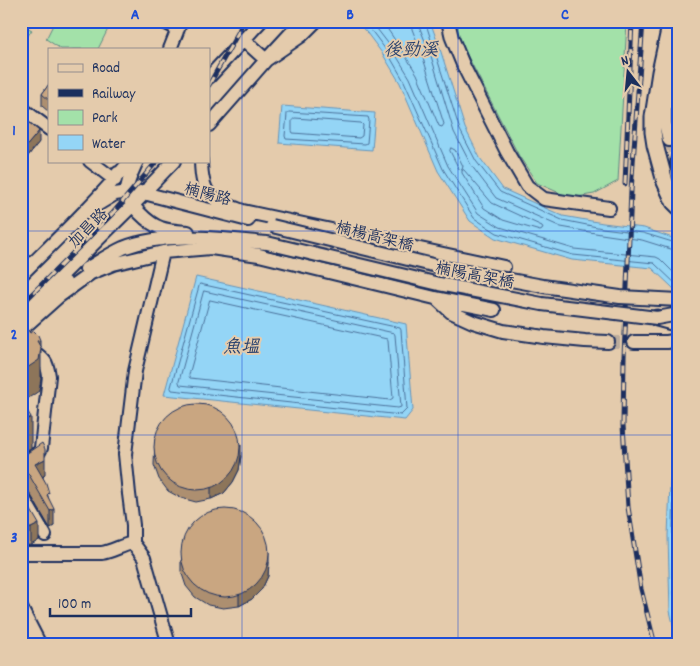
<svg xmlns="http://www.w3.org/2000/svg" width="700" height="666" font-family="Dekko,'LXGW WenKai TC',sans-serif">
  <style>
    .green { fill: #a3e1a9; stroke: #5f8884 }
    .water { fill: #94d5f6; stroke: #6493b9 }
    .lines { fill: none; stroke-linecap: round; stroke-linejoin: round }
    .shore { stroke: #4b719b; stroke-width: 1 }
    .minor-tunnel { stroke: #bcac9c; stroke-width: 12; stroke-dasharray: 12 6; stroke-linecap: butt }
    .minor-casing { stroke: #1b2f5e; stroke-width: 16 }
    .major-casing { stroke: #1b2f5e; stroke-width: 19 }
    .minor { stroke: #e4cbac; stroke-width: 12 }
    .major { stroke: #e4cbac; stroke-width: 15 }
    .rail-casing { stroke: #1b2f5e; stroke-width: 5 }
    .rail { stroke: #e4cbac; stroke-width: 3; stroke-dasharray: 9; stroke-linecap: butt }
    .minor-bridge-casing { stroke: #1b2f5e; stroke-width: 16; stroke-linecap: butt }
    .minor-bridge { stroke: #e4cbac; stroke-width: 12 }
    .wall { fill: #ad8f6f; stroke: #1b2f5e }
    .shaded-wall { fill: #8d745a; stroke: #1b2f5e }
    .building { fill: #c9a681; stroke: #1b2f5e }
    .grid { fill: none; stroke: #1d4ed8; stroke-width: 1; stroke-opacity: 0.55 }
    .labels { text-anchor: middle; stroke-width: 4; stroke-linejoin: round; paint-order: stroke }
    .street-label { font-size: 16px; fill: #1b2f5e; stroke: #e4cbac }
    .water-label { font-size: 18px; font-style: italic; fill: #27406d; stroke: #e4cbac }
    .neatline { fill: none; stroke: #1d4ed8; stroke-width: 2 }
    .grid-label { font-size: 16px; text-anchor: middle; font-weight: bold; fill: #1d4ed8 }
  </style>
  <rect width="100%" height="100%" fill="#e4cbac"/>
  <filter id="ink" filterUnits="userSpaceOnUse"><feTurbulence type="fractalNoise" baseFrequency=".02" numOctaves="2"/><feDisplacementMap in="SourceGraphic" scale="10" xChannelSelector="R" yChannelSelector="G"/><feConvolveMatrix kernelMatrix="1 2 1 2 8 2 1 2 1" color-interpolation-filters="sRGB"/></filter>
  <g filter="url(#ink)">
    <path class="green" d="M55,21H112L98,49H61L46,39Z
      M456,21H627L618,181L594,194L571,198L537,183L519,156L459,39Z
      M21,24L32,30L21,45Z"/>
    <path class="water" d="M356,21H430L441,52L465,128L480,158L503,189L563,216L603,223L644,228L678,240L679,297L673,288L652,268L572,260L495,238L470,221L438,171L400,83L382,53L367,33Z
      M282,106L375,113L372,150L279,143Z
      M196,277L406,324L413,410L405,420L164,395Z
      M679,380V645H678L670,611L668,536L670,484Z"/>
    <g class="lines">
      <path class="shore" d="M363,21L371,30L386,50L404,81L443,169L474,218L497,233L573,255L654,263L679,287
        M371,21L391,47L410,78L448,166L478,213L500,227L574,249L656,257L660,259L679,278
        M382,21L397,43L417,74L439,126L442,127L444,124L423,58L412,29L411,21
        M419,21V26L431,56L454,132L471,165L496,198L561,227L601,234L642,240L674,250L679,251
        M425,21L460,130L476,161L500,192L562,220L602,228L643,233L679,244
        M289,112L368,117L369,120L367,143L365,144L286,139L285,136L287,114Z
        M295,118L361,123L363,125L362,136L359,138L293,133L292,131V121Z
        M451,148L455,150L463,166L462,170L459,169L450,151Z
        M464,170L492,203L542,226L543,228L542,230L540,231L503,220L484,208L462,173V171Z
        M200,284L400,328L401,330L407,409L401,415L172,390L171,388Z
        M204,291L394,333L395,335L401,407L398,408L180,385L179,382Z
        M210,300L387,339L388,341L393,398L390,400L190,378L189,376Z
        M679,433C675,474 672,516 673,557C673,581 674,604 679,627"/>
      <path class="minor-tunnel" d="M669,140L679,161
        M494,310L504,268
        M608,342H634"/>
      <defs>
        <path id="minor" d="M162,21L178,29
          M448,21L452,38L464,67L507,152L527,186L544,199L609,208
          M244,40L266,60L301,36L316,21
          M170,49L181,21
          M209,77L261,21
          M21,108L49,129
          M209,125L266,60L302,21
          M669,140L665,123V97L679,34
          M90,161L115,180L118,173
          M137,161C133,170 127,181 127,191C127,204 149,224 161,228C169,231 179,231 188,232
          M201,161C202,198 211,199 243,211L504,267
          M82,214L115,194L136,191L248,220
          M86,269C98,262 110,254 123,248C167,231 221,239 267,243
          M21,275C58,238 97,201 130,161
          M39,298L65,282
          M437,299L451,312L473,322L503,331L544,337L585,341L608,342
          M21,314L39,298L145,193L149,187L174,161
          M21,330L58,297L91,273L113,264L163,252L211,248L259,255L435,298L494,310
          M634,342H667L679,340
          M21,464L39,452L41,448L49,376C47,362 45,360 34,352
          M21,494L45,535
          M133,543V525L129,494L125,454L135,371L163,252
          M133,543L144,558L169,645
          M21,553H102C113,551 122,545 133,543
          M21,608L40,645
          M21,631L28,645"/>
        <path id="major" d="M671,21L660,72L653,117V132L655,145L665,182L674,202L679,207
          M679,159V174
          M657,318L679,324"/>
      </defs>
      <use href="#minor" class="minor-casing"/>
      <use href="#major" class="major-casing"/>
      <use href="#minor" class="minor"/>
      <use href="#major" class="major"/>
      <defs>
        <path id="rail" d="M643,21L631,191L624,357L623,425L628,507L641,589L655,645
          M209,85L239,31L243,21
          M625,184L632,21
          M21,305L112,214L157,161"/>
      </defs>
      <use href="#rail" class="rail-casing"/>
      <use href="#rail" class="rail"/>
      <defs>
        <path id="minor-bridge" d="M272,226L445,268L543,286L620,297L679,300
          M267,243L439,284L542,304L657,318L679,314"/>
      </defs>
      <use href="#minor-bridge" class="minor-bridge-casing"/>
      <use href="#minor-bridge" class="minor-bridge"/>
    </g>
    <path class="wall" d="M49,84V112L42,106V94Z
      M21,116L39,142L24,161L21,159Z
      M155,438L241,456L239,470L233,482L224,493L211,499L196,502L181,498L168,491L159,479L154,465Z
      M21,455L45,475L43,477L49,500L54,526L50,528L28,490L21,486Z
      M21,493L39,540L31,545L21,546Z
      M181,560L269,562L268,576L262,589L252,599L239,606L223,608L208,605L195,597L186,586L181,571Z"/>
    <path class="shaded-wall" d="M39,131V142L24,161V149Z
      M40,340V355L41,348V378L39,391L21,403V372L37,341Z
      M31,417V448L21,453V423Z
      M241,445V456L239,470L233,482L224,493L211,499V488Z
      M45,459V475L35,481V464Z
      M54,509V526L50,528V511Z
      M39,524V540L31,545V528Z
      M269,551V562L268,576L262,589L252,599L239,606V595Z"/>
    <path class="building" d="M49,84V100L42,94Z
      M21,116L39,131L24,149L21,147Z
      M28,330L30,333L34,331L38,335L40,340L37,341L41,348L39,360L21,372V334Z
      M154 447a43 43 0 1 1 86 0a43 43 0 1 1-86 0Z
      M23,404L31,417L21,423V405Z
      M42,443L45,449V459L35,464L46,483L49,493L47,495L54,509L50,511L28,473L21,469V455L26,454Z
      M21,493L39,524L31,528L21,529Z
      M181 553a44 44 0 1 1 88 0a44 44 0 1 1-88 0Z"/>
  </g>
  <path class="grid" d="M242,21V645M458,21V645M21,231H679M21,435H679"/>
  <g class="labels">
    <g class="street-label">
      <text transform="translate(208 193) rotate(15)" y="6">楠陽路</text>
      <text transform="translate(87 227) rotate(-45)" y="6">加昌路</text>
      <text transform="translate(375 235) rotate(14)" y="6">楠楊高架橋</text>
      <text transform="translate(475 274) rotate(11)" y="6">楠陽高架橋</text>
    </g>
    <g class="water-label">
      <text x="411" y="55">後勁溪</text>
      <text x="241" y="352">魚塭</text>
    </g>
  </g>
  <rect width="700" height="666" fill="none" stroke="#e4cbac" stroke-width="55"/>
  <rect x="48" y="48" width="162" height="115" fill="#e4cbac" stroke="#948d8d"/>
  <rect x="58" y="64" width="25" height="8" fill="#e4cbac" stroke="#948d8d"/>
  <text x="92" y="72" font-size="15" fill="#1b2f5e">Road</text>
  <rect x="58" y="89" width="25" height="8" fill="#1b2f5e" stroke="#948d8d"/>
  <text x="92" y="98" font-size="15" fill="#1b2f5e">Railway</text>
  <rect x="58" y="110" width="25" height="15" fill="#a3e1a9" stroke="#948d8d"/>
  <text x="92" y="122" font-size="15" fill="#1b2f5e">Park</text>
  <rect x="58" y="135" width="25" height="15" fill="#94d5f6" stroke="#948d8d"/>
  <text x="92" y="148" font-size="15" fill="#1b2f5e">Water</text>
  <g transform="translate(628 72) rotate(344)" stroke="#e4cbac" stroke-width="4" paint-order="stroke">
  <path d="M0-4L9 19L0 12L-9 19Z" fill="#1b2f5e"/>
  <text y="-8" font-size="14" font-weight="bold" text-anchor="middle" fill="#1b2f5e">N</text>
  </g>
  <path d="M50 608v8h141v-8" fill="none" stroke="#1b2f5e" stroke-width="2.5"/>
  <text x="58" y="608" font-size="15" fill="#1b2f5e" stroke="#e4cbac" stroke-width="4" paint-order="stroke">100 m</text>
  <rect x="28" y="28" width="644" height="610" class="neatline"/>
  <g class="grid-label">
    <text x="135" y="19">A</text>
    <text x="350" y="19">B</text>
    <text x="565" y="19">C</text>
    <text x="14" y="135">1</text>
    <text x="14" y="339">2</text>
    <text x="14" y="542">3</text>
  </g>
</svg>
